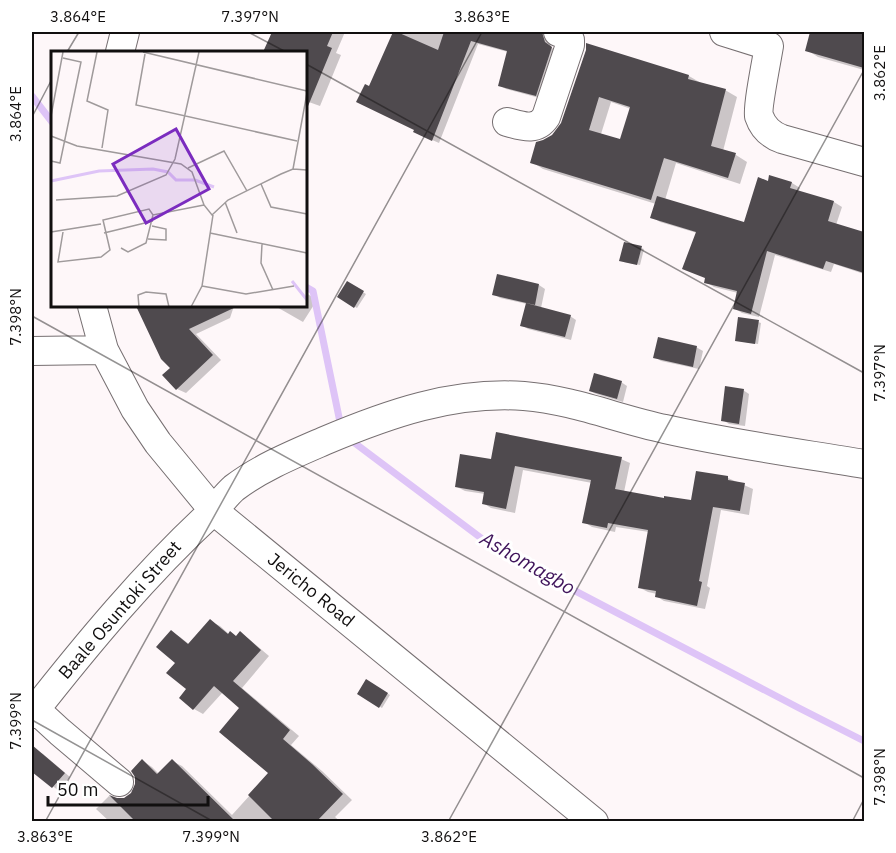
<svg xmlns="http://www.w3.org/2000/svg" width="896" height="853" font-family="'IBM Plex Sans',sans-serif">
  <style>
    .shadow { fill: #0003; fill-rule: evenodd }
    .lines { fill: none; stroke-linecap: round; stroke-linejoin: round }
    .stream { stroke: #dec4f7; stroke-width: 7 }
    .building { fill: #4f4a4e; fill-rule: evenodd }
    .minor-casing { stroke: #766f71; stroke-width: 30 }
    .minor { stroke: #fff; stroke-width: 28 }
    .ticks { fill: none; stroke: #110f0f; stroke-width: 1.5; stroke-opacity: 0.45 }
    .labels { text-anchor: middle; stroke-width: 6; stroke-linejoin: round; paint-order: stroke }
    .street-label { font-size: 18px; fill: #110f0f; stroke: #fff }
    .water-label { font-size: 20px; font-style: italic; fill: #3f145b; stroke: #fff }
    .inset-river { fill: none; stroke: #dec4f7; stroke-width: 3 }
    .inset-road { fill: none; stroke: #9f9a9b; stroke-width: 1.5 }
    .view { fill: #7b2cbf; fill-opacity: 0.15; stroke: #7b2cbf; stroke-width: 3 }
    .inset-edge { fill: none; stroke: #110f0f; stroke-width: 3 }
    .neatline { fill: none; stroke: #110f0f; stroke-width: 2 }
    .ticks-label { font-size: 15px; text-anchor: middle; fill: #110f0f }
  </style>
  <rect width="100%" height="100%" fill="#fef7f9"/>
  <path class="shadow" d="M274,32H345L336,53L341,55L320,106L306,101V52H265Z
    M395,32H501L526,38L528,32H549L548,40L552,48L558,52L543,99L506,89L499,85L508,52L478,44L439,143L421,135L370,88Z
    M812,32H864V70L818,57L807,50Z
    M588,45L689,76L701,83L725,90L737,97L723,151L736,155L747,162L740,184L676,163L665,200L745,224L769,182L770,177L792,183L800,188L798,192L834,202L842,207L836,225L864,233V274L834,264L831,272L775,255L759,317L742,313L734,308L738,293L714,287L706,282L707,278L684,268L697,233L660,222L652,217L656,204L543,169L532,162L563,123ZM611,102L631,109L621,141L601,134Z
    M641,248L644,249L640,265L624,262Z
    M348,283L366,294L357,308L339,297Z
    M539,285L545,289L541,308L570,316L576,320L571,340L528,329L522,325L527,304L500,298L494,294Z
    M306,293L317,300L303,322L275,306H306Z
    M137,306H234L230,318L196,334L221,360L186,393L177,389L165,375L172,368Z
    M758,322L761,323L758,344L739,341Z
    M696,347L703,351L699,369L661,361L655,357Z
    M621,382L627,386L623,402L596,394L590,391Z
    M743,390L749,394L745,426L729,424L723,420Z
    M621,459L630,463L624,492L665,500L692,501L728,478L753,489L749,515L721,510L707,586L710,588L705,609L664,601L656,596L657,594L648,592L640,588L649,532L616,527L615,532L592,527L584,522L592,483L523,470L515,513L491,508L483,503L485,494L465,491L457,487L492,461Z
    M210,621L220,626L230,635L237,637L240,633L249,639L269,656L242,688L299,736L291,745L322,771L352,800L335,817L341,822H110L96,809L109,796L116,800L126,799L132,794L143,761L152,767L159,774L172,761L182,766L232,815L270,773L241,708L223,692L203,714L194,709L177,662L171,632L180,637L190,645Z
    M366,681L390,695L382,708L359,694Z
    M37,751L43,754L70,777L59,791L32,770V757Z"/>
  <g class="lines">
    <path class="stream" d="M32,96L52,122
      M306,287L313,291L341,427
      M348,438L497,550L799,708L864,741"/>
  </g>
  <path class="building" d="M272,32H333L327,46L332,48L306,111V52H263Z
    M393,32H397L438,50L444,32H542L545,42L552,47L536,96L498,86L507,51L471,41L432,141L413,132L414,130L356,102L365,84L369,86Z
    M810,32H864V68L805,51Z
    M586,43L689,75L688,79L726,89L711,146L736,153L728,178L664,158L651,200L530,163L536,142L543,140L552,135L561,123L586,50ZM599,97L630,107L620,139L589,130Z
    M769,175L792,182L790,188L834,201L828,221L864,232V273L826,261L823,269L767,251L751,314L733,309L737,291L704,283L705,278L682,269L696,232L650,218L657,196L744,222L758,177L768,181Z
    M624,242L642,246L637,265L619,261Z
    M497,274L539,284L535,305L492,295Z
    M347,281L364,291L354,308L337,297Z
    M526,303L571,315L565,337L520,326Z
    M136,306H238L189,329L213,355L176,390L162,375L170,368L161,359Z
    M738,317L759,320L755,344L735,341Z
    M658,337L697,346L693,367L653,358Z
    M594,373L622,381L617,399L589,391Z
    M725,386L744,389L739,424L721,421Z
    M496,432L622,457L615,489L664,498V496L691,500L696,471L728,476V480L745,483L740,511L713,507L699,581L702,582L697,606L655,597L656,591L638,588L648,530L608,523L607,528L582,523L591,480L515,466L506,509L482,504L484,492L455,487L460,454L491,459Z
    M210,619L228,634L230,631L236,636L240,631L261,650L233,681L290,730L283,739L312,764L343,794L316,822H275L248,795L268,773L219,732L239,708L214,686L193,710L179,698L186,689L166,673L175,663L156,647L171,630L188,644Z
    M366,679L388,693L379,708L357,694Z
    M32,745L65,773L52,788L32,772Z
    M142,759L157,774L172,759L236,822H136L109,795L117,798H124L131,793L135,784V777L131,771Z"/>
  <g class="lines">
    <defs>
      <path id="minor" d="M724,32L769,46C767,58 757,108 759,116C763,128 771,135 782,139L864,162
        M120,52L125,32
        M507,122C522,126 536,132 546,117L570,45V40L568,36L558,32
        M92,306L104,350L135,409L158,443L214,511L594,822
        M32,351L104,350
        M35,709L60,732L119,782
        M32,714C87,644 145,574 211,513C219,505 226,495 234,488C260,468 294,454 324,441C388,414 453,391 524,396C573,400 618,419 665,429C731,444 798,453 864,464"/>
    </defs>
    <use href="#minor" class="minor-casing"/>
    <use href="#minor" class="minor"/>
  </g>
  <path class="ticks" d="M248,32L286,52M67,52L79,32M306,64L864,373M32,117L52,79M32,316L864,778M32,720L214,822M45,822L482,32M448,822L864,70M852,822L864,799"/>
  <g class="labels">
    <g class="street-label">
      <text transform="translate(311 590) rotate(39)" y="6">Jericho Road</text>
      <text transform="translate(120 610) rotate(-49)" y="6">Baale Osuntoki Street</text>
    </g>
    <g class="water-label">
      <text transform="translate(528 563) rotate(30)" y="7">Ashomagbo</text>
    </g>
  </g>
  <g transform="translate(51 51)">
    <rect width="256" height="256" fill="#fef7f9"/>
    <path class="inset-river" d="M0,130L48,120L102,118L117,121L125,129H144L163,136M241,230L256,249"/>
    <path class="inset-road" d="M46,1L36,50L57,59L51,97M92,1L256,40M94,3L85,54L246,90M0,65L12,1M0,85L26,95L130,113L141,121L153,154L161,164L177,149L230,123L242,118L256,119M0,110L9,112L30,11L12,7M137,117L173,100L196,140M242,118L256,42M210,133L220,156L256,163M5,149L66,145L115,124L124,108L148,1M174,151L186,182M0,181L50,173M12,181L7,211L50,206L59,199L52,169L98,158L102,164L153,154M53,182L102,170M159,182L256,202M97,188L115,189V178L101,175M211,193L210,212L222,239M70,197L77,201L95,192L102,164M151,235L195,243L243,235M88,256L87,244L95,241L115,243L118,256M140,256L151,235L162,164"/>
    <path class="view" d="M125,78L158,138L95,172L62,113Z"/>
    <rect width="256" height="256" class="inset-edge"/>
  </g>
  <rect width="896" height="853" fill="none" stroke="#ffffff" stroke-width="66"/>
  <path d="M48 796v9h160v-9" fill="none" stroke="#110f0f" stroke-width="3"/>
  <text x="57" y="796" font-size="18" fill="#110f0f" stroke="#ffffff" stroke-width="4.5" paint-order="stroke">50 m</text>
  <rect x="33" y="33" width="830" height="787" class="neatline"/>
  <g class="ticks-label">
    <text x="78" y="22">3.864°E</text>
    <text x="250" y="22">7.397°N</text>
    <text x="482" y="22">3.863°E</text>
    <text transform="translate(880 73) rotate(-90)" y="5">3.862°E</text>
    <text transform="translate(16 114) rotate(-90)" y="5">3.864°E</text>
    <text transform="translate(16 317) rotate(-90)" y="5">7.398°N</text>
    <text transform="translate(880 373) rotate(-90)" y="5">7.397°N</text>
    <text transform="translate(16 721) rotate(-90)" y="5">7.399°N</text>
    <text transform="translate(880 777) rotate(-90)" y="5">7.398°N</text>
    <text x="45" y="842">3.863°E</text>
    <text x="211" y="842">7.399°N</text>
    <text x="449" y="842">3.862°E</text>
  </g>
</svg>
